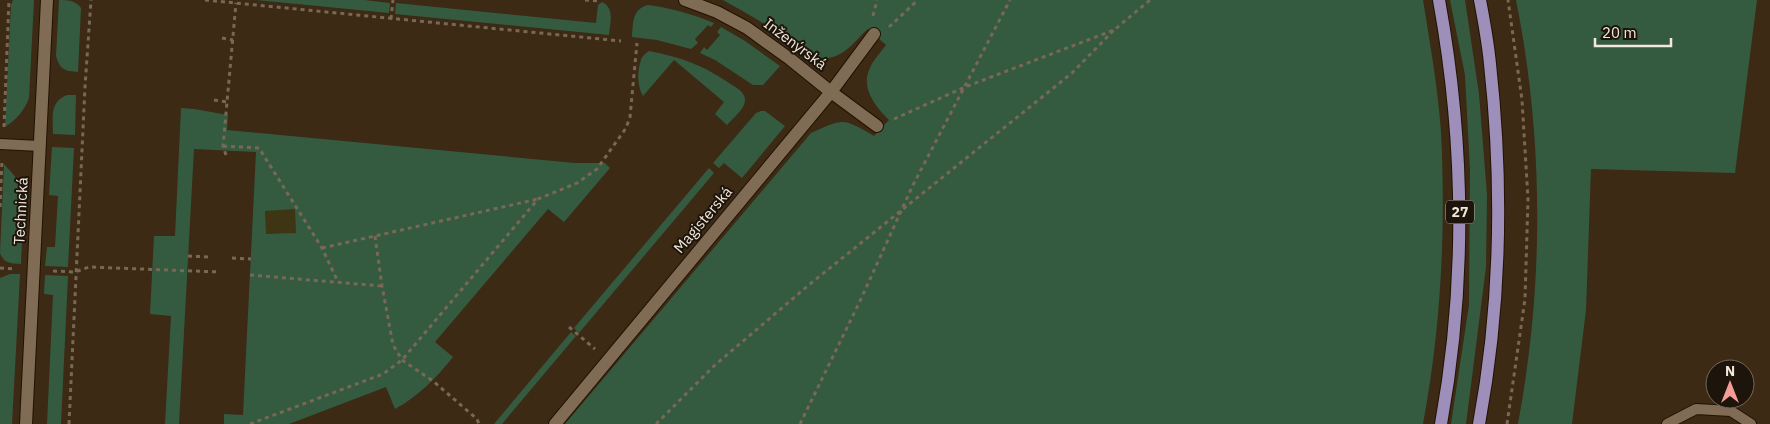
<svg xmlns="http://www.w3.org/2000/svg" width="1770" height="424" font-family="'IBM Plex Sans',sans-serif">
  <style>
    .green { fill: #345b40 }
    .sand { fill: #3e3515 }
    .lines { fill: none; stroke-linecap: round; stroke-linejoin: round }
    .lane-casing { stroke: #221200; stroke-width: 12 }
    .street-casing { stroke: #221200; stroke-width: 14 }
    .primary-casing { stroke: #221200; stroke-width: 14 }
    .path { stroke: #786855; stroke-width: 3; stroke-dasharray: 4 4; stroke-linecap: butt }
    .lane { stroke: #806b54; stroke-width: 10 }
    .street { stroke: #806b54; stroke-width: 12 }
    .primary { stroke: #9d8fb9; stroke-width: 12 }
    .labels { text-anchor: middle; stroke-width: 4; stroke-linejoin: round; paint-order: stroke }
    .shield { fill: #1d150b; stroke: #b4a99d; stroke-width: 1 }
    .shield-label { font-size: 14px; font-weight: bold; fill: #f4e8db }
    .street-label { font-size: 15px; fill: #f4e8db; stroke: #1d150b }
  </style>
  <rect width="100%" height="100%" fill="#3c2a15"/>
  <path class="green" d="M13,0H34L29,98C24,111 17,119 5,127L11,5Z
    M59,0C68,0 75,0 81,8L78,72C65,71 60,70 56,56Z
    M256,0H364L390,3L389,13Z
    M723,0H1423C1430,44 1438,88 1441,132C1446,230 1441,328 1423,424H565L811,133C845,118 842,118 874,136L889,120C876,107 860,88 870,68C873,60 881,52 886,45L868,29C856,39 849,52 833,57C811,64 782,36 766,25C752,16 737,8 723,0Z
    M1450,0H1465L1479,94L1487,195L1486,267L1466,424H1451L1469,305L1470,170L1465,75Z
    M1516,0H1757L1735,173L1591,169L1586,310L1572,424H1518C1544,285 1544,139 1516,0Z
    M602,2C615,8 610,23 609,35L395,14L396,3L596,23L598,5Z
    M648,5C671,8 692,14 714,23L711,27L708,25L695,39L698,43L691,49L657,40L632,37C633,23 632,9 648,5Z
    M721,27L745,41L780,66L763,85H753L715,60L700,53L704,47L707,50L720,35L717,32Z
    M649,51C680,57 703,65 729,83C735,87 744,91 745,99C746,108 733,118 727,125L715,114L724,102L674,60L643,96C637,86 637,71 641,60C642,56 646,53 649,51Z
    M67,95H76L75,135L53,134C53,118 49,102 67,95Z
    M181,108L194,109L228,115L227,130L575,163H605L610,168L564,222L548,209L435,342L453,357C436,378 419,396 395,409L386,387L289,424H224V414L243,415L256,152L194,149L179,424H165L171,316L150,314L154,236H175Z
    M761,111H765L785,126L742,178L724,163L719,168L713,163L756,113Z
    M52,147L74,148L68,267L45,266L47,247H55L58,196L49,195Z
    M4,164L19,181L24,194L21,264C10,263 4,264 0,253Z
    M709,168L714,173L579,333L574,328Z
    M10,274H20L12,424H0V278Z
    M45,275L68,276L61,424H47L53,295L44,294Z
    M571,332L576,336L502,424H494Z"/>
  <path class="sand" d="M295,209L296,233L266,234L265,211Z"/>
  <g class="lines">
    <defs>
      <path id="lane" d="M0,144L40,146
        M1667,424L1696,409L1731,411L1751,424"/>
      <path id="street" d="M685,0L717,12L747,28L790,59L831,92L877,126
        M26,424L47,0
        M555,424L831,92L874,34"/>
      <path id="primary" d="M1439,0C1465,143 1467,281 1441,424
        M1479,424C1501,306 1503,183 1490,64C1488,43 1484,21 1480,0"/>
    </defs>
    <use href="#lane" class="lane-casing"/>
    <use href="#street" class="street-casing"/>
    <use href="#primary" class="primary-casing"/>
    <path class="path" d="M205,0L621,41
      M585,0L599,1
      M873,16L877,0
      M391,19L393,0
      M889,27L918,0
      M222,38L233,40
      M214,100L227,102
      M894,119L965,87L1114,30L1150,0
      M4,127L9,0
      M223,146L259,148L322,248L338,282
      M226,155L223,146L236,3
      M0,207L2,160
      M375,236L382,286L393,345L402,360L433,381L477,419L479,424
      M322,248L538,199
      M188,256L209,257
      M232,258L251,259
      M0,268L14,269
      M53,271L75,272L89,267L220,272
      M250,275L382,286
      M569,327L595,349
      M69,424L85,87L91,0
      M250,424L383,374L402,360L538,199L577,183L597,169L626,128L630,117L637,43
      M656,424L715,365L810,284L1072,73L1114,30
      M800,424L860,301L913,185L1010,0
      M1507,424L1525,299L1528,199L1522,100L1508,0"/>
    <use href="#lane" class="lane"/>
    <use href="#street" class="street"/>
    <use href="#primary" class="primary"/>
  </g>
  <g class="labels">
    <rect class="shield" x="1446" y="200.5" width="28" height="23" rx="4"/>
    <g class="shield-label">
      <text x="1460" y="217">27</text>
    </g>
    <g class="street-label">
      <text transform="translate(795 44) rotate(37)" y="5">Inženýrská</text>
      <text transform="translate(21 211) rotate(-87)" y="5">Technická</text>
      <text transform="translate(703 220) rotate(-50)" y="5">Magisterská</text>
    </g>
  </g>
  <g transform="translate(1730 384)"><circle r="24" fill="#1d150b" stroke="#73695e"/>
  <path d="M0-4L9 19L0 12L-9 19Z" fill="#f59c95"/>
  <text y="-8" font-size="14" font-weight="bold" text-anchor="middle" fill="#f4e8db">N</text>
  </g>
  <path d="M1595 38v8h76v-8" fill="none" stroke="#f4e8db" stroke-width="2.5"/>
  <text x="1602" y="38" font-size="15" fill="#f4e8db" stroke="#1d150b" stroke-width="4" paint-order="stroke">20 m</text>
</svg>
